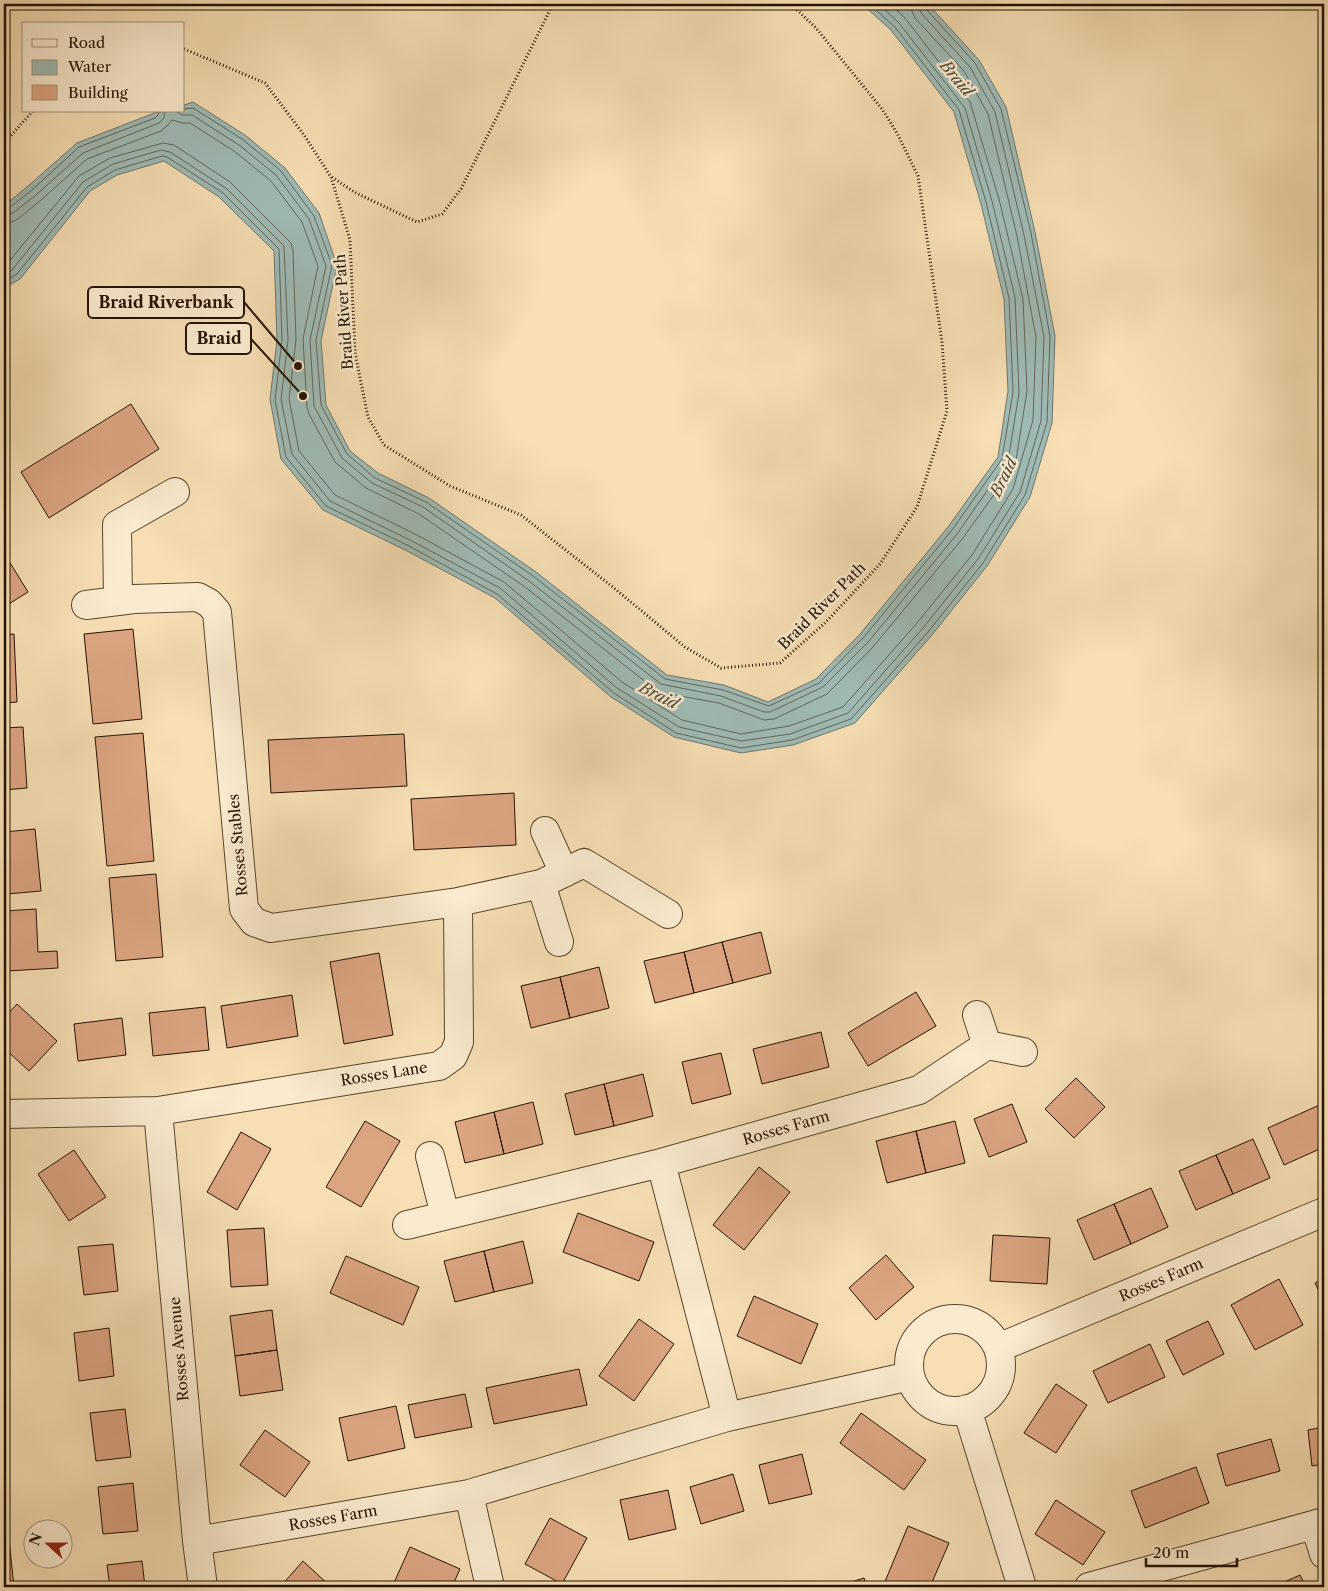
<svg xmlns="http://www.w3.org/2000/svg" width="1328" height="1591" font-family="'Libre Caslon Text',serif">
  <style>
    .water { fill: #9fbbb6; stroke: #6e776d }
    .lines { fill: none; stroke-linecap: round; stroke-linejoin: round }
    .shore { stroke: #62665b; stroke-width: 1 }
    .building { fill: #dca582; stroke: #241200 }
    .minor-casing { stroke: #59452d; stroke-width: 30 }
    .path { stroke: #241200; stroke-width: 3; stroke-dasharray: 1 2.5; stroke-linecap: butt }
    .minor { stroke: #faeace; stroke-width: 28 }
    .labels { text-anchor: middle; stroke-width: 5; stroke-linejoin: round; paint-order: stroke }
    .street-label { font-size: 15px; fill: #241200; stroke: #faeace }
    .water-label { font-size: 16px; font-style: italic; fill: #4f4d40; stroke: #faeace }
    .leader { fill: none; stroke: #241200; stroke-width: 2 }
    .callout-dot { fill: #241200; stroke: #faeace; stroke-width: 2 }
    .callout { fill: #faeace; stroke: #241200; stroke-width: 2 }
    .callout-label { font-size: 16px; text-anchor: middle; font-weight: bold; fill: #241200 }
  </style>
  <rect width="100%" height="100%" fill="#f7deb4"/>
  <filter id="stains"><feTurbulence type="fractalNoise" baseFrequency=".004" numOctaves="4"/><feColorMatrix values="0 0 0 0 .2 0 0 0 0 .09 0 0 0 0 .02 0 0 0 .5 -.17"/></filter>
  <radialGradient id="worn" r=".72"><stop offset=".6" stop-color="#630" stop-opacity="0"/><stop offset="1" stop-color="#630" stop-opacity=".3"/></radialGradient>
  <path class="water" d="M862,4H928L979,60L1006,107L1035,232L1055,336L1052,423L1030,497L987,566L932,635L855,723L793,745L741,753L674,737L611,697L495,598L407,551L323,510L281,459L270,399L277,340L274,251L219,197L164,161L117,175L90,191L20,279L4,288V206L28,186L77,143L157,112L184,111V105L193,102L245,135L285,168L319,213L337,265L321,341L326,405L350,451L378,473L429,498L536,572L667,675L724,685L768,702L816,679L860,634L948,527L998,457L1008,391L1004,299L981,204L954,112L891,30Z"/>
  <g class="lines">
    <path class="shore" d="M184,109L193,108L242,139L281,171L314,216L332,265L316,340L321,405L347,454L375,478L426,502L533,576L665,679L723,690L769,706L819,683L864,637L952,530L1002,459L1013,392L1009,298L986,202L959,110L895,27L869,4
      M176,111L182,115H192L239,145L276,175L309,219L326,266L310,340L314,406L342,458L372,483L423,507L529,581L661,684L721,696L764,712H770L823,687L869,641L957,534L1008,461L1019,393L1015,297L992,201L965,108L899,23L879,4
      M4,209L9,208L32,190L79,147L155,118L158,115L159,111
      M4,216L13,213L36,195L83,153L159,123L164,118L165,111
      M4,223L12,222L18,219L41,200L87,159L161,131L167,126L172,120L182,123H190L234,151L271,181L302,222L318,266L303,339L307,407L309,414L335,462L366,488L419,514L525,587L656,690L663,693L719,703L764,720L774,719L827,694L873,647L963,538L1013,468L1016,460L1027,391L1023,299L999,199L970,102L905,18L890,4
      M4,266L7,264L79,176L110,158L163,143L174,145L230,182L291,243L293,251L296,340L289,399L299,451L335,495L415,534L504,582L622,682L682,720L741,734L789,726L843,707L917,623L972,555L1013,489L1033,420L1036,337L1017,236L988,114L964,71L915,18L912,11L911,4
      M4,275L12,270L83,182L113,164L161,150L170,152L227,189L284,246L288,340L281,399L292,454L330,501L412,541L500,588L617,688L679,727L741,741L790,734L848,713L923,628L978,559L1020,492L1041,421L1044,337L1024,235L995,112L970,67L921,13L918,4
      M4,282L17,274L87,187L115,170L162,156L167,157L223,193L279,249L282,340L275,400L286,457L326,506L409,546L497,594L614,693L676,733L741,748L792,740L851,719L928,632L983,563L1025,495L1047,422L1050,336L1031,233L1001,109L975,63L926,9L925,4"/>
  </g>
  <path class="building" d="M131,404L159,449L49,518L21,472Z
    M4,553L28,592L4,607Z
    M133,629L142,719L93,724L84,634Z
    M14,634L17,702L4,703V635Z
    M23,727L27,788L4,790V728Z
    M143,733L154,861L107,866L95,737Z
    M404,734L407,786L271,793L268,740Z
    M514,793L516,845L414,850L411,799Z
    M35,829L41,891L7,894L4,857V832Z
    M156,874L163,957L116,961L109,878Z
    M36,909L38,952L57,951L58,968L7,971L4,911Z
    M761,932L771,973L733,983L722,942Z
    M722,942L733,983L694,993L684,952Z
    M684,952L694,993L655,1003L644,961Z
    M379,953L393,1035L344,1044L330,962Z
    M599,967L609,1008L570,1018L560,977Z
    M560,977L570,1018L531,1028L521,986Z
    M916,992L936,1026L868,1066L848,1033Z
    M292,995L298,1036L227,1048L221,1006Z
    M17,1004L57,1041L29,1071L4,1048V1018Z
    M205,1007L209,1050L153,1056L149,1013Z
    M122,1018L126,1055L78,1061L74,1024Z
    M821,1032L829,1067L762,1084L753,1049Z
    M721,1053L731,1094L692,1104L682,1062Z
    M643,1074L653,1116L614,1126L604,1084Z
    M1076,1078L1105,1107L1074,1138L1045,1109Z
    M604,1084L614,1126L575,1135L565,1094Z
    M533,1102L543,1144L504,1154L494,1112Z
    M1324,1103V1147L1284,1165L1268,1128Z
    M1012,1104L1027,1142L989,1157L974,1119Z
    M494,1112L504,1154L465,1163L455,1122Z
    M365,1121L400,1141L361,1207L326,1187Z
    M955,1121L965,1163L926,1173L916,1131Z
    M916,1131L926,1173L887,1183L876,1141Z
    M241,1132L271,1149L237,1210L207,1192Z
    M1253,1139L1270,1178L1233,1194L1216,1155Z
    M74,1150L106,1197L69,1221L38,1174Z
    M1216,1155L1233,1194L1196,1210L1179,1171Z
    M759,1167L790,1192L744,1250L713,1225Z
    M1151,1188L1168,1227L1131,1244L1114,1204Z
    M1114,1204L1131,1244L1094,1260L1077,1220Z
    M578,1213L654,1242L639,1281L563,1252Z
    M264,1228L268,1285L231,1287L227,1230Z
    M993,1235L1050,1238L1047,1284L990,1281Z
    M523,1241L533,1283L494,1292L484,1251Z
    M113,1244L118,1291L84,1295L78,1247Z
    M484,1251L494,1292L455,1302L444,1261Z
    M886,1255L914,1287L876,1320L849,1288Z
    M346,1256L419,1287L403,1325L330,1293Z
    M1324,1278V1301L1315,1283Z
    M1279,1279L1303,1325L1255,1350L1231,1305Z
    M754,1296L818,1324L801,1364L737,1336Z
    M272,1310L277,1350L235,1356L230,1316Z
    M639,1319L674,1344L634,1401L599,1376Z
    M1208,1321L1224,1354L1183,1375L1166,1341Z
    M109,1328L114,1376L79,1381L74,1333Z
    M1150,1344L1165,1377L1108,1403L1093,1371Z
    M277,1350L283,1390L240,1396L235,1356Z
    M579,1369L587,1405L494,1424L486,1388Z
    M1056,1384L1087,1405L1056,1453L1024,1433Z
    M465,1394L472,1427L415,1438L408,1405Z
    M396,1406L405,1448L348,1461L339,1418Z
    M125,1409L131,1457L96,1461L90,1413Z
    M861,1413L926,1460L904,1490L840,1443Z
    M1324,1427V1464L1312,1466L1308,1430Z
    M265,1430L310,1462L285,1497L240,1465Z
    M1271,1439L1280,1471L1226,1486L1217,1454Z
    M802,1454L812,1494L769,1504L759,1465Z
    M1196,1467L1209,1503L1145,1528L1131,1491Z
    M733,1474L744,1511L701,1524L690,1487Z
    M133,1483L138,1531L103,1534L98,1487Z
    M668,1490L676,1529L629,1540L620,1500Z
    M1056,1500L1105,1532L1083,1565L1035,1534Z
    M550,1518L587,1538L562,1584L525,1564Z
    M908,1526L949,1543L930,1587H891L884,1584Z
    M9,1539L14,1587H4V1540Z
    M410,1547L460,1569L452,1587H399L393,1585Z
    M142,1561L145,1587H110L107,1565Z
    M303,1561L331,1587H280Z
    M1300,1575L1306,1587H1273Z
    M864,1578L867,1587H835Z"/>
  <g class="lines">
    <defs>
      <path id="minor" d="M118,601L117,525L175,492
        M86,605L134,599L198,597L209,603L217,612L244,909L254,922L271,928L458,902L541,884L584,863L668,914
        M545,831L564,873
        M541,884L559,942
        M977,1015L987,1045L1023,1052
        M158,1111L197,1541L203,1587
        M4,1114L158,1111L439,1066L453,1056L459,1042L458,902
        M430,1156L445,1215
        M661,1163L727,1417
        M407,1225L661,1163L919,1090L987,1045
        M909 1365a46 46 0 1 1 92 0a46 46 0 1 1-92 0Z
        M998,1348L1324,1212
        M967,1409L1022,1587
        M469,1494L490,1587
        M1315,1525L1324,1554
        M197,1541L469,1494L727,1417L910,1376
        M1089,1587L1324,1522"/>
    </defs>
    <use href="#minor" class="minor-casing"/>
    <path class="path" d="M184,49L265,83L304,135L331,177L350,240L355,353L368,417L384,445L450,486L521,515L614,588L685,647L721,668L780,663L826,622L880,564L917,507L947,411L942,342L918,176L897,133L882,109L816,28L791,4
      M4,143L33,111
      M332,177L354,192L417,222L442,214L461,189L553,4"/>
    <use href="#minor" class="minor"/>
  </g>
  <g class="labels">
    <g class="street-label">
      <text transform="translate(344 312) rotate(-94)" y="5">Braid River Path</text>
      <text transform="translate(822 606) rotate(-45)" y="5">Braid River Path</text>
      <text transform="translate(238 845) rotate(-95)" y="5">Rosses Stables</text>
      <text transform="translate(384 1074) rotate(-9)" y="5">Rosses Lane</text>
      <text transform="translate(786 1128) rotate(-16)" y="5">Rosses Farm</text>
      <text transform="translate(1161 1280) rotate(-23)" y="5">Rosses Farm</text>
      <text transform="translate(179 1349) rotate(-95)" y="5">Rosses Avenue</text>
      <text transform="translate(333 1518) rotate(-10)" y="5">Rosses Farm</text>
    </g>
    <g class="water-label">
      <text transform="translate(957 78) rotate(50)" y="6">Braid</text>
      <text transform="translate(1003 477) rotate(-64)" y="6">Braid</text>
      <text transform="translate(659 695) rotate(27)" y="6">Braid</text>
    </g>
  </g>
  <path class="leader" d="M298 366L244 302M303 396L251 339"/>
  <g class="callout-dot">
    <circle cx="298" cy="366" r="5"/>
    <circle cx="303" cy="396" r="5"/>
  </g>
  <g class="callout">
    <rect x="88" y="287" width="156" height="31" rx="5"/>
    <rect x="186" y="323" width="65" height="31" rx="5"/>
  </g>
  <g class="callout-label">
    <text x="166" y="308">Braid Riverbank</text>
    <text x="219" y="344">Braid</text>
  </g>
  <rect width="1328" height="1591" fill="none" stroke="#f7deb4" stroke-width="20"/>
  <rect x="5" y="5" width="1318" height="1581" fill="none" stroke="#241200" stroke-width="2.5"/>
  <rect x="10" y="10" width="1308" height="1571" fill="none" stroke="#241200"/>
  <rect x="22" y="22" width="162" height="90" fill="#faeace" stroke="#a4947c"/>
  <rect x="32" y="39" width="25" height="8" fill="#faeace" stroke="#a4947c"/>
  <text x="68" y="48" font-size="15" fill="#241200">Road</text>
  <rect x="32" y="60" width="25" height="15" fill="#9fbbb6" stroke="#a4947c"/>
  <text x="68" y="72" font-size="15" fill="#241200">Water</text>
  <rect x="32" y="85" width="25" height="15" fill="#dca582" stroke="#a4947c"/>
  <text x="68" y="98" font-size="15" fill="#241200">Building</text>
  <g transform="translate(48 1544) rotate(291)"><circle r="24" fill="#faeace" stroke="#a4947c"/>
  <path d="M0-4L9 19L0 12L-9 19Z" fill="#8f2418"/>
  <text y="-8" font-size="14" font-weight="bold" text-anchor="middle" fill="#241200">N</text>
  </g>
  <path d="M1146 1558v8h91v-8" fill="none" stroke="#241200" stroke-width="2.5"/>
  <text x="1153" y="1558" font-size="15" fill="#241200" stroke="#faeace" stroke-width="4" paint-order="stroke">20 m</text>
  <rect width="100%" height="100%" filter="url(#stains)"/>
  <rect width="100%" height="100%" fill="url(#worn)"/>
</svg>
